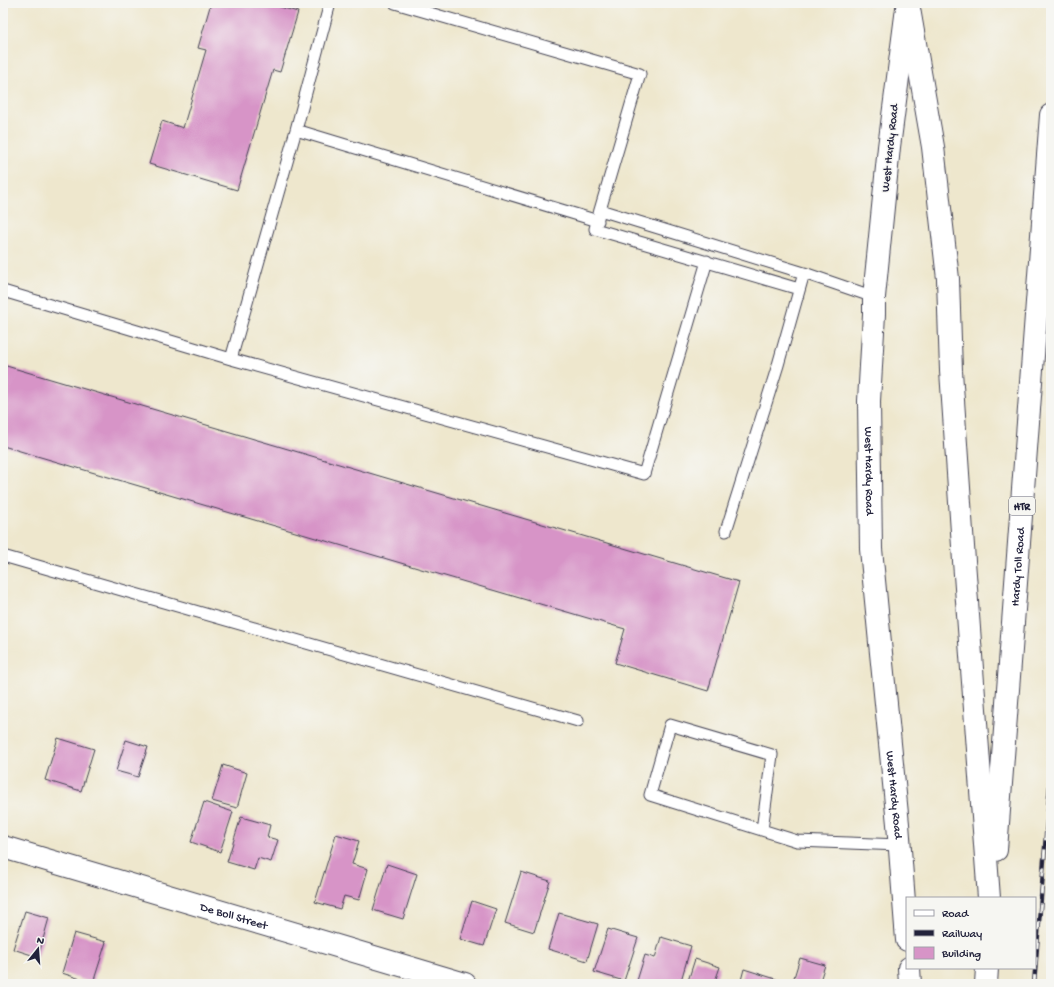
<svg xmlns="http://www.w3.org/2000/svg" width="1054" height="987" font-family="'Gochi Hand',sans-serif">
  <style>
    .building { fill: #d794c7 }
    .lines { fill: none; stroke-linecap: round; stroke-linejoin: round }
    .lane-casing { stroke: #414051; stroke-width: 13 }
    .street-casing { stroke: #414051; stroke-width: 24 }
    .secondary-casing { stroke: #414051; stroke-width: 24 }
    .highway-casing { stroke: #414051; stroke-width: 24 }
    .lane { stroke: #fff; stroke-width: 11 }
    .street { stroke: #fff; stroke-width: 22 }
    .secondary { stroke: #fff; stroke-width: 22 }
    .highway { stroke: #fff; stroke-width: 22 }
    .rail-casing { stroke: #22223b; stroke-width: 4.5 }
    .rail { stroke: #f6f6f2; stroke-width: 3; stroke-dasharray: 9; stroke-linecap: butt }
    .labels { text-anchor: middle; stroke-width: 3; stroke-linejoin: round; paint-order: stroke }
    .shield { fill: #f6f6f2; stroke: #626272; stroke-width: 1 }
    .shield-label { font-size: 11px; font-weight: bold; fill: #22223b }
    .street-label { font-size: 12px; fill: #22223b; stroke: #f6f6f2 }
  </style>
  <rect width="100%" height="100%" fill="#f6f6f2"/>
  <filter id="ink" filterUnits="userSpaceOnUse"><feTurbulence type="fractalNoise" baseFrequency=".025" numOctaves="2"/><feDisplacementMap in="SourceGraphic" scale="8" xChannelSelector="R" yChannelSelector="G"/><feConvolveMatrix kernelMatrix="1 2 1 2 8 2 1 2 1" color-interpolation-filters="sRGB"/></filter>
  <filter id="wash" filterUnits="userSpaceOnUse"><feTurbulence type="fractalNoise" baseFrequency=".012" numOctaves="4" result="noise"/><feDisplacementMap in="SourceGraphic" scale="16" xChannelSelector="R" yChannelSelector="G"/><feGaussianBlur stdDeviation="0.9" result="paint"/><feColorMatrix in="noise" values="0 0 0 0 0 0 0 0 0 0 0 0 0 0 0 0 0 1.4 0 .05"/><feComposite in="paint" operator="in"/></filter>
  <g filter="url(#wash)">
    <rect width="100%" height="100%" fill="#eee7cd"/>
    <g id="blocks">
      <path class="building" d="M211,3H266L298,12L280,72L273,70L237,190L149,164L162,121L183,128L206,50L198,48Z
        M3,365L739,582L708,691L615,663L625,629L3,446Z
        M58,738L94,749L81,791L45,780Z
        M126,740L148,747L138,777L116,771Z
        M223,765L247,773L237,808L212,801Z
        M204,802L233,812L220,852L191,842Z
        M241,817L270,825L267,837L278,840L271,862L258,858L254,870L227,862Z
        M336,834L359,841L352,864L368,869L359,900L344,896L340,909L315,902Z
        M387,864L417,874L403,919L373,910Z
        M521,872L550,881L534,932L505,923Z
        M472,901L496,909L484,946L460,939Z
        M25,911L49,918L38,957L13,949Z
        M559,913L598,924L587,961L548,949Z
        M608,929L638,938L624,981L594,972Z
        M74,933L106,942L93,983L62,973Z
        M661,937L691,946L680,984H636L645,955L655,958Z
        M800,958L825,965L819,984H792Z
        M695,959L720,967L714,984H687Z
        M744,969L782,981L781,984H740Z"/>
    </g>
  </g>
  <g filter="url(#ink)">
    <use href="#blocks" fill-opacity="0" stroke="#414051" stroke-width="1"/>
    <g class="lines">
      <defs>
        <path id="lane" d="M395,3L640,74L600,210
          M296,130L330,3
          M799,289L595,229L600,210L804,273L874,297
          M3,291L231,359L296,130L598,221
          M231,359L644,474L707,261
          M726,531L778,365L804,273
          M3,556L578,721
          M762,830L772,755L670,725L650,795L797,841L900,845"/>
        <g id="street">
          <path id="s1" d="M3,847L465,984"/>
        </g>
        <g id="secondary">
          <path id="s2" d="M907,8L889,147L874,297V314L869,401L871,549L881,653L898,824L907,940"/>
          <path d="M909,968L910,984"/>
        </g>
        <g id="highway">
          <path d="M908,3L933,147L948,279L951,371L964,561L989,898"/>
          <path id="s3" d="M996,850L1051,115"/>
          <path d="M986,984L987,968"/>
        </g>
      </defs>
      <use href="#lane" class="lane-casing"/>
      <use href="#street" class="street-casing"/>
      <use href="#secondary" class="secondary-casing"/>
      <use href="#highway" class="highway-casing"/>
      <use href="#lane" class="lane"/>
      <use href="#street" class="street"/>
      <use href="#secondary" class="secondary"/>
      <use href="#highway" class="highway"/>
      <defs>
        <path id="rail" d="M1034,984L1051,773"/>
      </defs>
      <use href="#rail" class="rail-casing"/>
      <use href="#rail" class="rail"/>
    </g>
  </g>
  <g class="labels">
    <rect class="shield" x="1009" y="497" width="26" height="18" rx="3"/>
    <g class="shield-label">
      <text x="1022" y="510">HTR</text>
    </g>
    <g class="street-label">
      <text transform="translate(889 148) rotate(-84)" y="4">West Hardy Road</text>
      <text dy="4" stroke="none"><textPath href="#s2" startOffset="465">West Hardy Road</textPath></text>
      <text dy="4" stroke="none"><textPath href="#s3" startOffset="284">Hardy Toll Road</textPath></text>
      <text dy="4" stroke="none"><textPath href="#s2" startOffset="790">West Hardy Road</textPath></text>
      <text dy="4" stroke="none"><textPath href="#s1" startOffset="241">De Boll Street</textPath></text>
    </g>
  </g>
  <rect width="1054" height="987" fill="none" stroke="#f6f6f2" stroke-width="16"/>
  <rect x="906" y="897" width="130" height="72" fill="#f6f6f2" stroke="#a1a1a9"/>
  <rect x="914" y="910" width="20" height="6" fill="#ffffff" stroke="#a1a1a9"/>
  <text x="942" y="917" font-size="12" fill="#22223b">Road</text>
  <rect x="914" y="930" width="20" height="6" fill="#22223b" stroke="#a1a1a9"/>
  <text x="942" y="937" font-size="12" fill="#22223b">Railway</text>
  <rect x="914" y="947" width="20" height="12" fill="#d794c7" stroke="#a1a1a9"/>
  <text x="942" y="957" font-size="12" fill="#22223b">Building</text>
  <g transform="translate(38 949) rotate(17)" stroke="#f6f6f2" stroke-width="3" paint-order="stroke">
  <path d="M0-3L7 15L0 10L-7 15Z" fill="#22223b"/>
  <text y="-6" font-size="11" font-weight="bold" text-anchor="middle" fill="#22223b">N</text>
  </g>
</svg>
